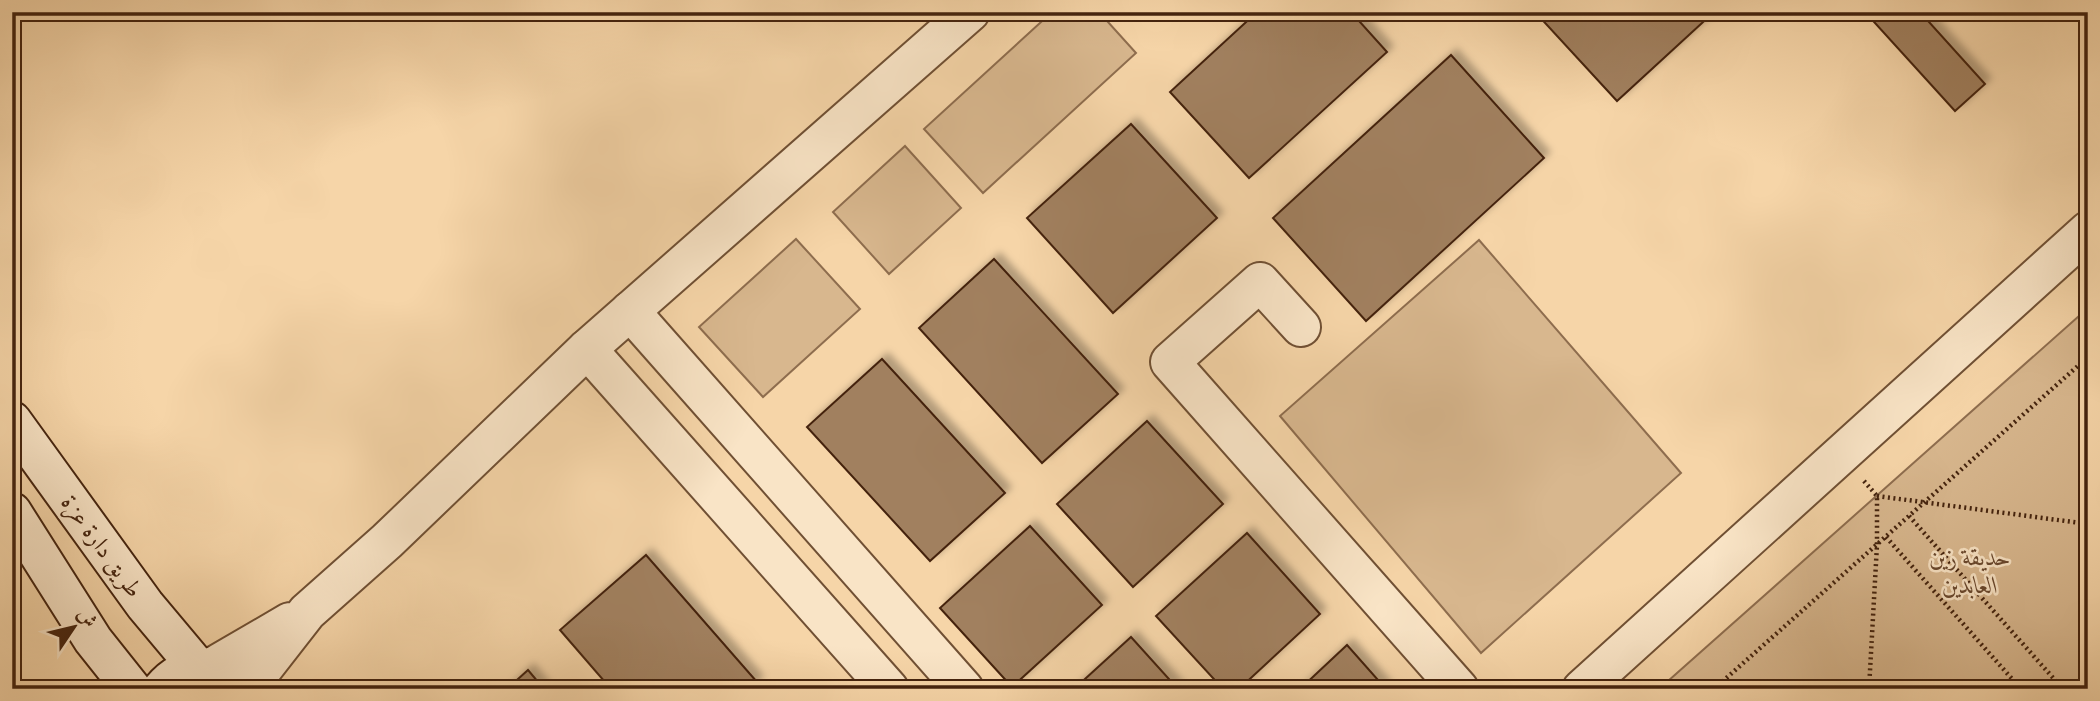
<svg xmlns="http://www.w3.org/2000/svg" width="2100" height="701" font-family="'Sorts Mill Goudy',Amiri,serif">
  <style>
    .green { fill: #d8b78e; stroke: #8e6d4e; stroke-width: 2 }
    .building { fill: #a1805e; stroke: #44230e; stroke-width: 2; filter: url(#shadow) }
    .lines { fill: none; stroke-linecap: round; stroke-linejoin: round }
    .minor-casing { stroke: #705034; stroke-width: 42 }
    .tertiary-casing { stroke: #705034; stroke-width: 42 }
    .secondary-casing { stroke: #44230e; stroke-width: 42 }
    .path { stroke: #44230e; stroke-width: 4.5; stroke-dasharray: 2 3.5; stroke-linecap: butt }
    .minor { stroke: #f9e4c6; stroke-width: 38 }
    .tertiary { stroke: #f9e4c6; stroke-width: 38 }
    .secondary { stroke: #f9e4c6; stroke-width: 38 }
    .labels { text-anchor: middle; stroke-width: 5; stroke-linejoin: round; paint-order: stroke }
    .street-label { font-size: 24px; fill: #44230e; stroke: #f9e4c6 }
    .park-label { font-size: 24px; font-style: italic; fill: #69482e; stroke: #f9e4c6 }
  </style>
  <defs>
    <filter id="shadow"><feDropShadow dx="6" dy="-6" stdDeviation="3.5" flood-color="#0004"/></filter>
  </defs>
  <rect width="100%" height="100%" fill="#f6d5a8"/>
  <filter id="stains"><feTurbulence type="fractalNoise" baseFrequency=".00286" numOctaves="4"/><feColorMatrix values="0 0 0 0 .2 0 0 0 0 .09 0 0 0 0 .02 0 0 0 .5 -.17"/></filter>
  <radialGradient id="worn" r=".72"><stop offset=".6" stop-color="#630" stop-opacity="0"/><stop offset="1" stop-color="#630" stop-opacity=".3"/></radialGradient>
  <path class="green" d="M1052,12H1099L1136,53L983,193L924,129Z
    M905,146L961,208L889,274L833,212Z
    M796,239L860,309L763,397L699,327Z
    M1479,240L1681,473L1481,653L1280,416Z
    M2088,308V689H1659Z"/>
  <path class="building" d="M1257,12H1351L1387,52L1249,178L1170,92Z
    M1535,12H1714L1617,101Z
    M1865,12H1920L1985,84L1955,111Z
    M1451,55L1544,158L1366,321L1273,218Z
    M1131,124L1217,218L1113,313L1027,218Z
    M994,259L1118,394L1042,463L919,328Z
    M882,359L1005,493L930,561L807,427Z
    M1147,421L1223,504L1133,587L1057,504Z
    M1030,526L1102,605L1012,687L940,608Z
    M1247,533L1320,614L1239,689H1223L1156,616Z
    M646,555L757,682L749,689H611L560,630Z
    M1131,637L1178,689H1074Z
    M1347,645L1386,689H1300Z
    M528,670L544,689H507Z"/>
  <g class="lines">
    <defs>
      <path id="minor" d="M630,311L964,689
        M1301,327L1260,282L1170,362L1459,689
        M587,349L889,689
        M1582,689L2088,231"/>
      <path id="tertiary" d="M211,668L290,622
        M247,689L307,612L387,541L587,349L970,12"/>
      <path id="secondary" d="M12,421L145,605L197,667
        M12,512L93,640L132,689
        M162,689C183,663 220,657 239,689"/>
    </defs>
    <use href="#minor" class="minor-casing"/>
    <use href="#tertiary" class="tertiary-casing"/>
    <use href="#secondary" class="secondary-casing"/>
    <path class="path" d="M1864,481L1877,496V545L1869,689
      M1877,496L2088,524
      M1909,516L2063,689
      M1886,537L2021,689
      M1714,689L2088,357"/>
    <use href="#minor" class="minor"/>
    <use href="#tertiary" class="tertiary"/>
    <use href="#secondary" class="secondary"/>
  </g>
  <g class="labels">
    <g class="street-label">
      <text transform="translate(102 546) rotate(54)" y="8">طريق دارة عزة</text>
    </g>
    <g class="park-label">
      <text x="1970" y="565">حديقة زين<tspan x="1970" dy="28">العابدين</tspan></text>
    </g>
  </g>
  <rect width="2100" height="701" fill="none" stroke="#f6d5a8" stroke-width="42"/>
  <rect x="14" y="14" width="2072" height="673" fill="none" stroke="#44230e" stroke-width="3.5"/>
  <rect x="21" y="21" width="2058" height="659" fill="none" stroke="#44230e" stroke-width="2"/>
  <g transform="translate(74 627) rotate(55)" stroke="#f9e4c6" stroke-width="5" paint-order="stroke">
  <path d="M0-5L12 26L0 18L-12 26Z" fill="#44230e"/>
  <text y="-10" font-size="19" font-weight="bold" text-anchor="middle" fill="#44230e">ش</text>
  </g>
  <rect width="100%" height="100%" filter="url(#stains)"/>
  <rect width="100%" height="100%" fill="url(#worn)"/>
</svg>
